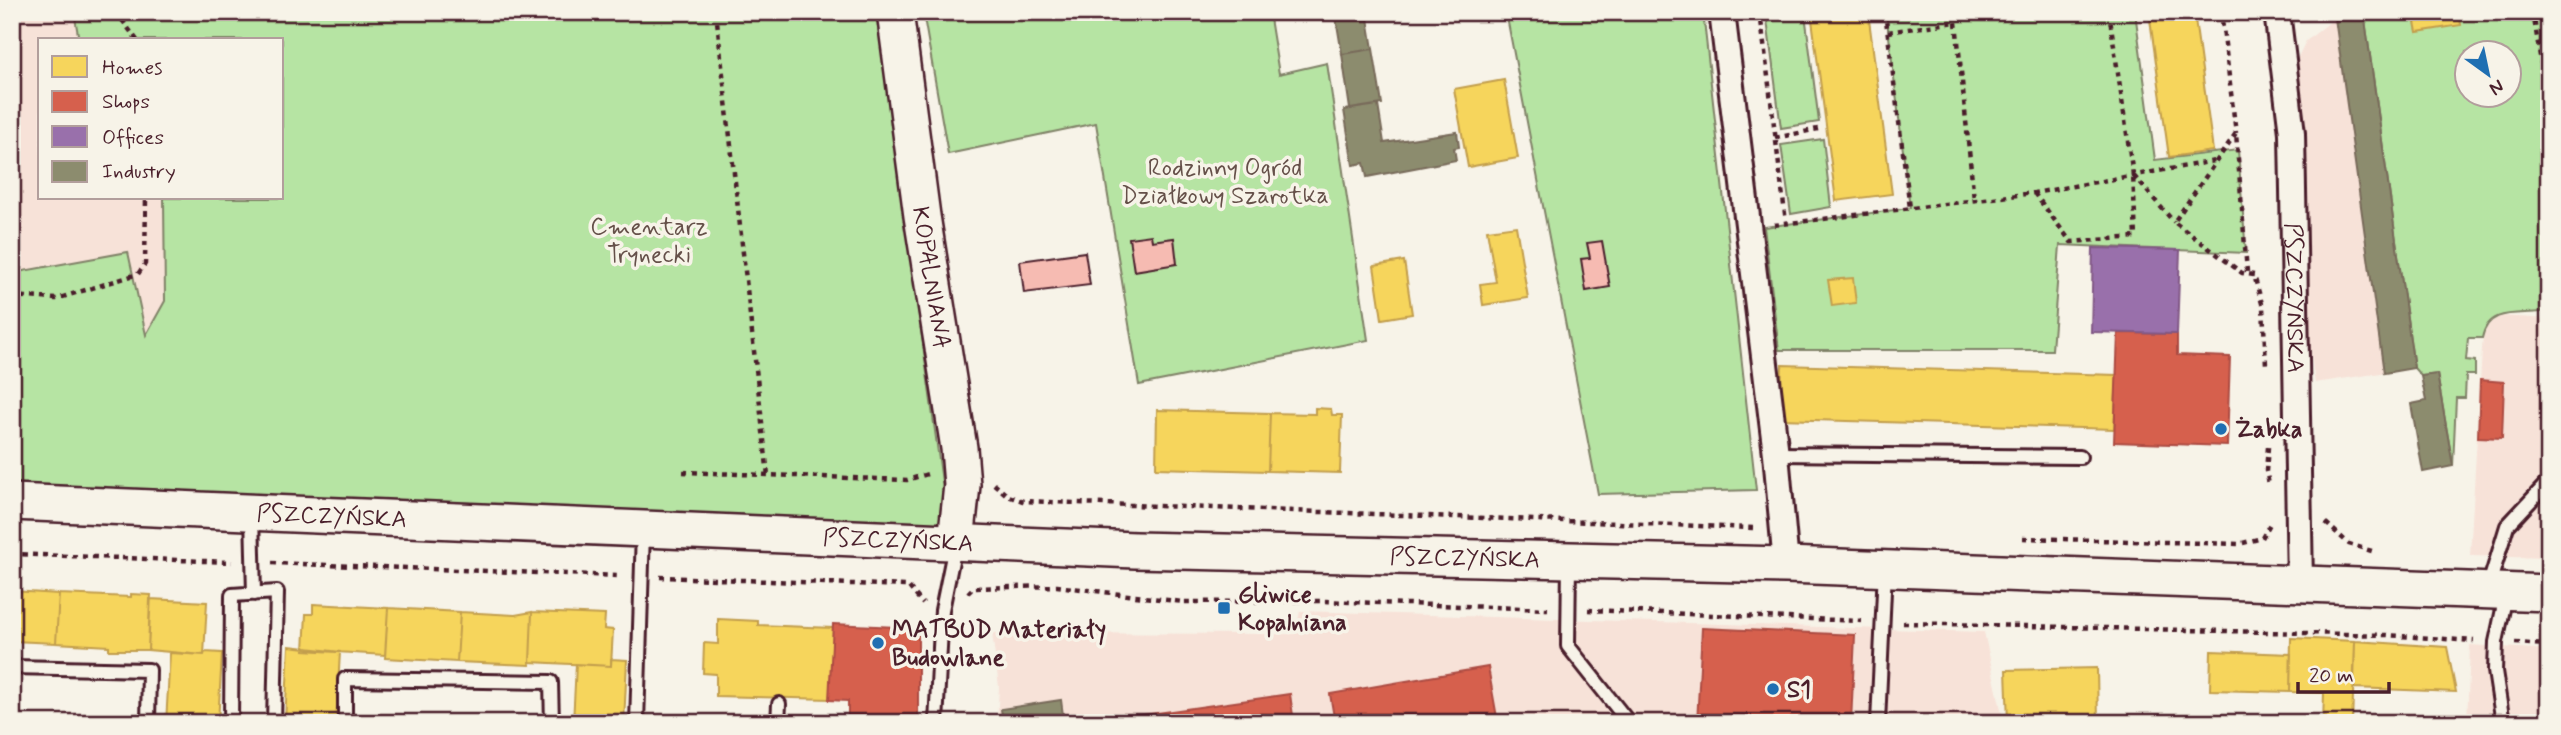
<svg xmlns="http://www.w3.org/2000/svg" width="2561" height="735" font-family="Mynerve,sans-serif">
  <style>
    .built { fill: #f7e2d8 }
    .green { fill: #b6e4a3; stroke: #808267; stroke-width: 2; fill-rule: evenodd }
    .homes { fill: #f6d55c; stroke: #c29e4d; stroke-width: 2 }
    .shops { fill: #d6604d; stroke: #ac4c43; stroke-width: 2 }
    .offices { fill: #9970ab; stroke: #815885; stroke-width: 2 }
    .industry { fill: #8c8c6e; stroke: #786b5a; stroke-width: 2 }
    .building { fill: #f6bbb2; stroke: #4a1f2b; stroke-width: 2 }
    .lines { fill: none; stroke-linecap: round; stroke-linejoin: round }
    .lane-casing { stroke: #4a1f2b; stroke-width: 18 }
    .street-casing { stroke: #4a1f2b; stroke-width: 30 }
    .secondary-casing { stroke: #4a1f2b; stroke-width: 40 }
    .path { stroke: #4a1f2b; stroke-width: 4.5; stroke-dasharray: 5 5; stroke-linecap: butt }
    .lane { stroke: #f7f3e8; stroke-width: 12 }
    .street { stroke: #f7f3e8; stroke-width: 24 }
    .secondary { stroke: #f7f3e8; stroke-width: 35 }
    .poi-dot { fill: #1f6fb2; stroke: #f7f3e8; stroke-width: 2.5 }
    .labels { text-anchor: middle; stroke-width: 7; stroke-linejoin: round; paint-order: stroke }
    .park-label { font-size: 24px; fill: #655049; stroke: #f7f3e8 }
    .street-label { font-size: 24px; fill: #4a1f2b; stroke: #f7f3e8 }
    .poi-label { font-size: 24px; font-weight: bold; fill: #4a1f2b; stroke: #f7f3e8; text-anchor: start }
  </style>
  <rect width="100%" height="100%" fill="#f7f3e8"/>
  <filter id="ink" filterUnits="userSpaceOnUse"><feTurbulence type="fractalNoise" baseFrequency=".0143" numOctaves="2"/><feDisplacementMap in="SourceGraphic" scale="14" xChannelSelector="R" yChannelSelector="G"/><feConvolveMatrix kernelMatrix="1 2 1 2 8 2 1 2 1" color-interpolation-filters="sRGB"/></filter>
  <g filter="url(#ink)">
    <path class="built" d="M12,12H185L191,40H40V198H164L165,302L146,336L12,358Z
      M2364,13L2414,368L2315,383L2304,305L2289,75L2306,41L2335,18Z
      M2484,315L2549,319V558L2470,556Z
      M1300,611L1984,632L2004,723H997L999,687L992,633L1295,634Z
      M2470,645L2549,650V723H2467Z"/>
    <path class="green" d="M74,12H877L948,525L12,502V273L128,252L146,335L165,301L164,198H282V40H79Z
      M923,12H1269L1279,74L1327,63L1368,340L1139,385L1096,123L948,154Z
      M1506,12H1703L1756,490L1598,494Z
      M1886,12H2135L2155,160L2238,150L2246,253L2060,245L2052,350H1779L1764,227L1910,208Z
      M2334,12H2549L2547,303L2541,312C2518,315 2488,307 2482,338H2468L2466,360L2475,361V375H2466L2465,398H2456L2453,466L2437,374L2421,376L2414,368L2364,13L2335,18ZM2466,52H2508V94H2466Z
      M1805,14L1819,122L1781,128L1767,20Z
      M1823,139L1831,207L1791,214L1781,145Z"/>
    <path class="homes" d="M1811,12H1868L1892,194L1836,201Z
      M2149,12H2194L2213,151L2169,157Z
      M2413,12H2459L2461,25L2417,32Z
      M1504,80L1518,158L1468,167L1454,89Z
      M1516,226L1528,298L1483,305L1480,284L1496,282L1487,230Z
      M1404,261L1412,314L1382,319L1374,266Z
      M1853,278L1856,303L1832,306L1828,280Z
      M1782,365L2117,375L2114,429L1780,419Z
      M1315,408L1331,409L1332,415H1342L1340,473L1268,471L1270,413L1315,414Z
      M1157,410L1270,413L1268,471L1156,468Z
      M12,591L59,594L56,643L12,641Z
      M59,594L131,597V594L151,595L148,650H109V646L56,643Z
      M150,599L207,602L204,655L148,650Z
      M313,604L388,608L385,655L304,650L306,614H313Z
      M388,608L460,612L457,662L385,658Z
      M460,612L515,615L532,612L530,665L457,662Z
      M532,612L605,615L604,629L613,630L611,666L530,662Z
      M718,619L758,621V625L833,628L830,699L716,696V674L703,673L704,643L718,644Z
      M2291,638L2355,641L2352,723H2323L2324,693L2290,692Z
      M2355,641L2447,647L2456,692L2354,688Z
      M289,646L340,652L336,723L285,721Z
      M2211,651L2291,654L2290,692L2210,690Z
      M205,652L222,653L218,723H166L170,653L204,655Z
      M611,659L627,660L624,723H573L576,664L611,666Z
      M2097,668L2098,723L2008,722L2006,670Z"/>
    <path class="shops" d="M2118,333L2177,334V355L2230,357L2227,446L2114,442Z
      M2480,380L2504,382L2502,438L2478,437Z
      M833,624L918,628V723H848V701L829,700Z
      M1702,628L1855,635L1851,723H1697Z
      M1488,667L1498,723H1335L1330,694Z
      M1290,694L1294,723H1109L1108,720Z"/>
    <path class="offices" d="M2093,248L2180,250L2177,334L2091,332Z"/>
    <path class="industry" d="M1367,12L1373,49L1342,54L1336,18Z
      M2364,13L2414,368L2384,373L2335,18Z
      M1373,49L1382,104L1350,109L1342,54Z
      M1378,105L1384,143L1457,132L1459,147L1454,148L1456,160L1367,177L1364,163L1353,165L1344,110Z
      M2437,374L2453,466L2423,472L2411,404L2426,401L2421,376Z
      M1061,700L1064,723H1003L1001,709Z"/>
    <path class="building" d="M1151,235L1152,241L1174,238L1177,264L1134,271L1129,238Z
      M1602,241L1610,287L1586,291L1581,259L1590,258L1587,243Z
      M1085,252L1090,285L1024,293L1020,261Z"/>
    <g class="lines">
      <defs>
        <path id="lane" d="M1776,454L2080,457
          M252,514L254,594
          M1569,562L1568,646L1629,723
          M2488,588L2507,526L2549,481
          M12,667L149,670L148,723
          M231,723L232,595L277,592L274,723
          M345,723V679L551,682L552,723
          M637,723L643,531
          M778,723L779,704
          M936,723L942,610L955,546
          M1878,723L1885,569
          M2503,723L2495,671L2496,642L2506,595"/>
        <g id="street">
          <path d="M1722,12L1776,454L1786,565"/>
          <path id="s1" d="M2277,12L2292,133L2300,584"/>
        </g>
        <g id="secondary">
          <path id="s2" d="M895,12L922,216L959,448L962,485L956,542"/>
          <path id="s3" d="M12,502L1135,550L1786,565L2549,593"/>
        </g>
      </defs>
      <use href="#lane" class="lane-casing"/>
      <use href="#street" class="street-casing"/>
      <use href="#secondary" class="secondary-casing"/>
      <path class="path" d="M116,12L137,40
        M716,12L768,476
        M1760,12L1786,222
        M1885,12L1910,208
        M1955,12L1974,200
        M2109,12L2133,175
        M2221,12L2236,133
        M2533,12L2542,69H2549
        M1888,32L1956,22
        M2542,69L2549,116
        M1775,138L1818,129
        M2034,193L2071,242L2136,237L2133,175L2174,222
        M1774,225L2034,193L2215,161
        M2247,272L2236,133L2174,222L2242,273L2254,275L2263,307L2266,365
        M12,296L56,299L138,274L145,264L146,198
        M2268,447L2266,471L2269,484
        M683,472L907,480L931,473
        M994,484L1008,496L1023,501L1753,528
        M2326,523L2349,544L2375,552
        M2023,538L2239,544L2262,538L2271,522
        M12,554L232,562
        M272,563L620,576
        M660,577L908,586L923,604
        M968,593L973,588L1057,586L1183,602L1322,601L1548,609
        M1588,610L1862,621
        M1903,623L2386,635L2474,641
        M2515,643L2549,645"/>
      <use href="#lane" class="lane"/>
      <use href="#street" class="street"/>
      <use href="#secondary" class="secondary"/>
    </g>
  </g>
  <g class="poi-dot">
    <circle cx="2221" cy="429" r="7"/>
    <rect x="1217" y="601" width="14" height="14" rx="3.5"/>
    <circle cx="878" cy="643" r="7"/>
    <circle cx="1773" cy="689" r="7"/>
  </g>
  <g class="labels">
    <g class="park-label">
      <text x="1225" y="175">Rodzinny Ogród<tspan x="1225" dy="28">Działkowy Szarotka</tspan></text>
      <text x="649" y="234">Cmentarz<tspan x="649" dy="28">Trynecki</tspan></text>
    </g>
    <g class="street-label">
      <text dy="8" stroke="none"><textPath href="#s2" startOffset="268">KOPALNIANA</textPath></text>
      <text dy="8" stroke="none"><textPath href="#s1" startOffset="287">PSZCZYŃSKA</textPath></text>
      <text dy="8" stroke="none"><textPath href="#s3" startOffset="320">PSZCZYŃSKA</textPath></text>
      <text dy="8" stroke="none"><textPath href="#s3" startOffset="887">PSZCZYŃSKA</textPath></text>
      <text dy="8" stroke="none"><textPath href="#s3" startOffset="1454">PSZCZYŃSKA</textPath></text>
    </g>
    <g class="poi-label">
      <text x="2235" y="437">Żabka</text>
      <text x="1238" y="602">Gliwice<tspan x="1238" dy="28">Kopalniana</tspan></text>
      <text x="892" y="637">MATBUD Materiały<tspan x="892" dy="28">Budowlane</tspan></text>
      <text x="1787" y="697">S1</text>
    </g>
  </g>
  <rect width="2561" height="735" fill="none" stroke="#f7f3e8" stroke-width="42"/>
  <rect x="21" y="21" width="2519" height="693" fill="none" stroke="#4a1f2b" stroke-width="2.5" filter="url(#ink)"/>
  <rect x="38" y="38" width="245" height="161" fill="#f7f3e8" stroke="#b29e9c" stroke-width="2"/>
  <rect x="52" y="56" width="35" height="21" fill="#f6d55c" stroke="#b29e9c" stroke-width="2"/>
  <text x="102" y="74" font-size="21" fill="#4a1f2b">Homes</text>
  <rect x="52" y="91" width="35" height="21" fill="#d6604d" stroke="#b29e9c" stroke-width="2"/>
  <text x="102" y="108" font-size="21" fill="#4a1f2b">Shops</text>
  <rect x="52" y="126" width="35" height="21" fill="#9970ab" stroke="#b29e9c" stroke-width="2"/>
  <text x="102" y="144" font-size="21" fill="#4a1f2b">Offices</text>
  <rect x="52" y="161" width="35" height="21" fill="#8c8c6e" stroke="#b29e9c" stroke-width="2"/>
  <text x="102" y="178" font-size="21" fill="#4a1f2b">Industry</text>
  <g transform="translate(2488 74) rotate(147)"><circle r="33" fill="#f7f3e8" stroke="#b29e9c" stroke-width="2"/>
  <path d="M0-5L12 26L0 18L-12 26Z" fill="#1f6fb2"/>
  <text y="-10" font-size="19" font-weight="bold" text-anchor="middle" fill="#4a1f2b">N</text>
  </g>
  <path d="M2298 682v10h91v-10" fill="none" stroke="#4a1f2b" stroke-width="3.5"/>
  <text x="2309" y="682" font-size="21" fill="#4a1f2b" stroke="#f7f3e8" stroke-width="5" paint-order="stroke">20 m</text>
</svg>
